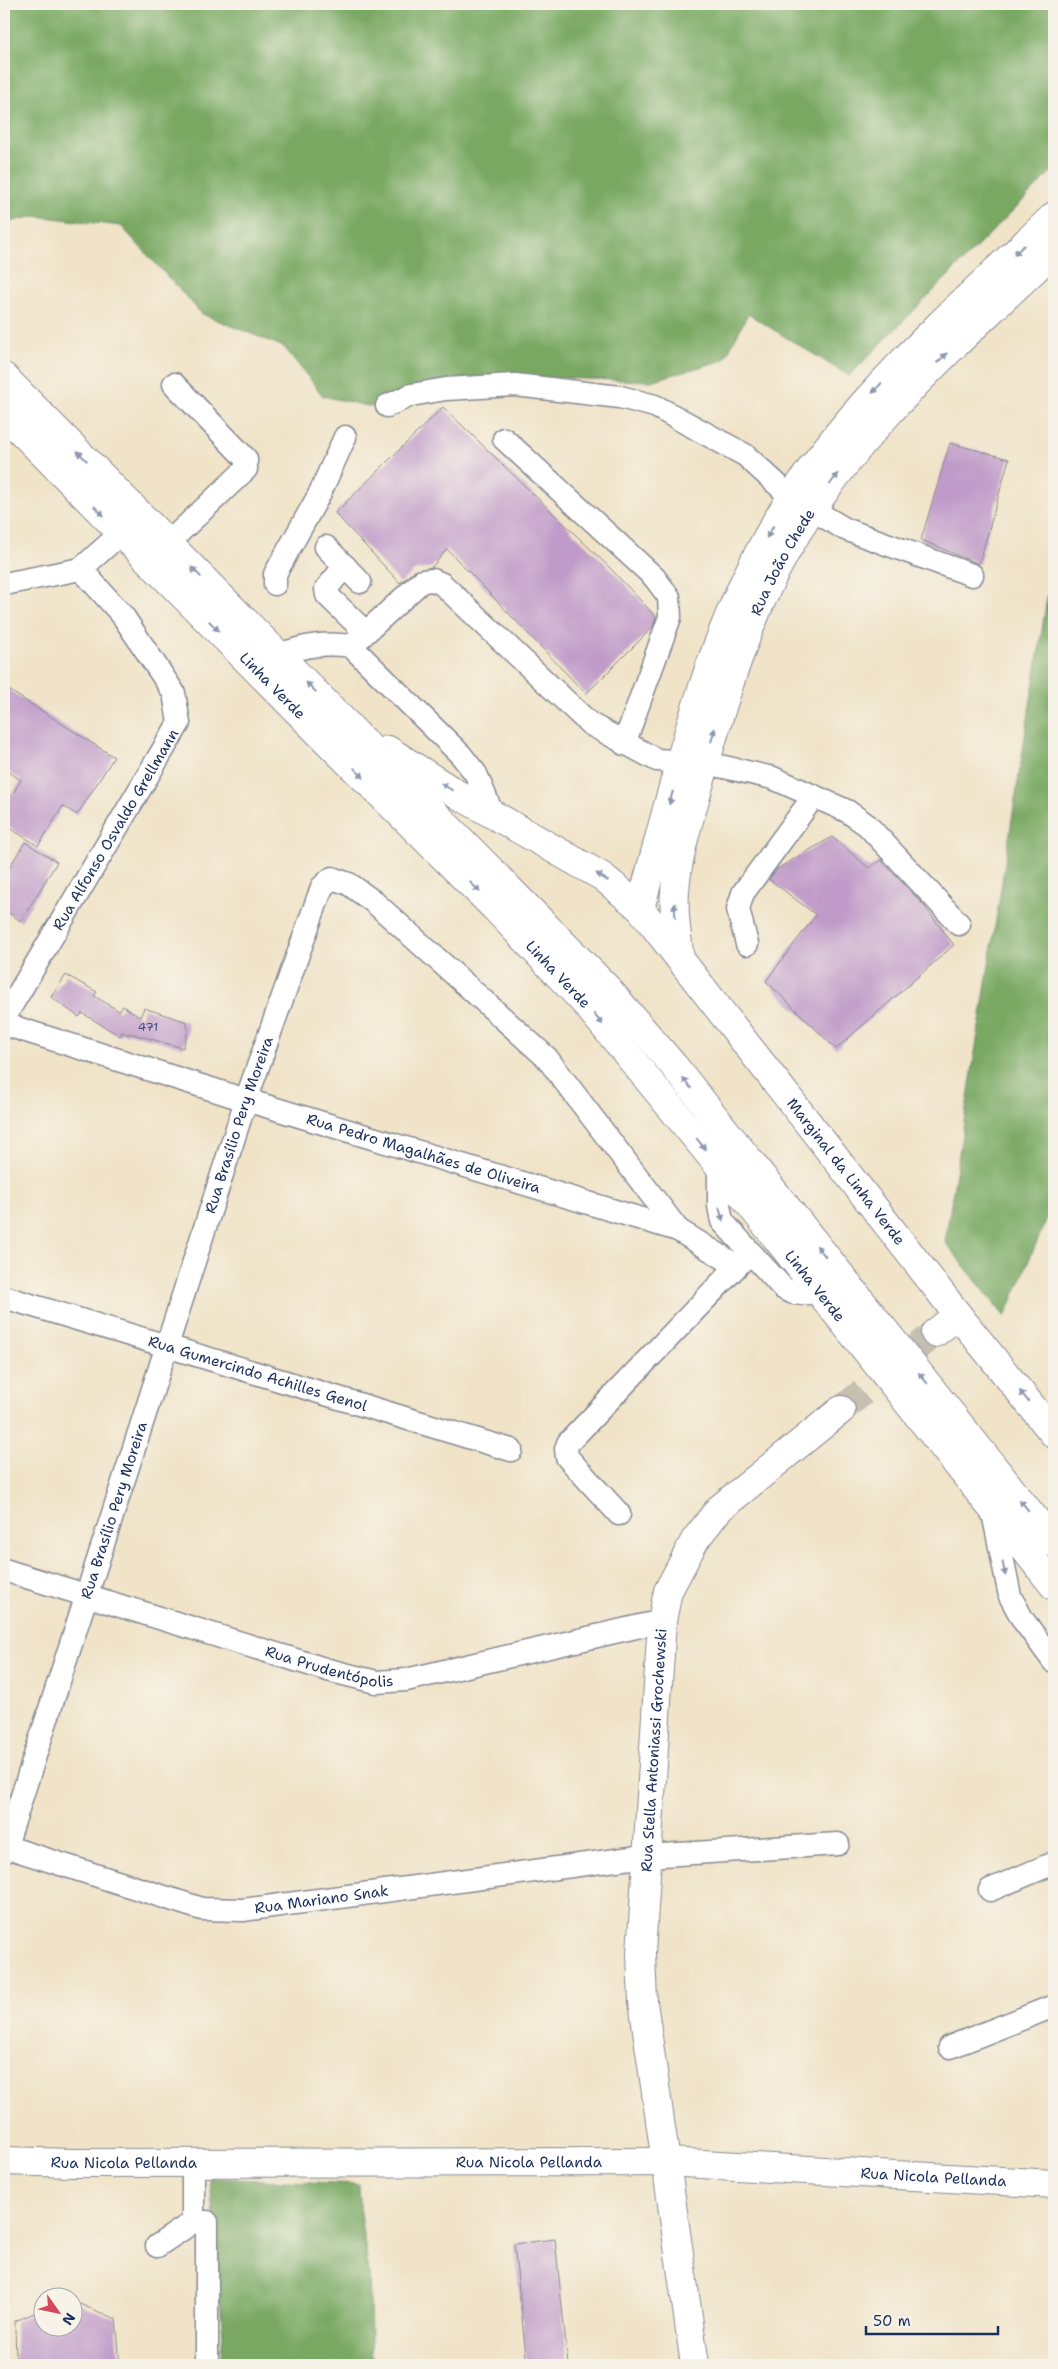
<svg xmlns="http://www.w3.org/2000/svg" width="1058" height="2369" font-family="'Shantell Sans',sans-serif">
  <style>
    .forest { fill: #78a862; stroke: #4a6c60 }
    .building { fill: #c09bc9 }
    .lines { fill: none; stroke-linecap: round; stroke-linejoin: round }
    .major-tunnel { stroke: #c5bfb2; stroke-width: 28; stroke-dasharray: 28 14; stroke-linecap: butt }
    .minor-casing { stroke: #868992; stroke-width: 25 }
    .major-casing { stroke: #868992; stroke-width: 30 }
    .highway-casing { stroke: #868992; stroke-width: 30 }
    .minor { stroke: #fff; stroke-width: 22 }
    .major { stroke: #fff; stroke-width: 28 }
    .highway { stroke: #fff; stroke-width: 28 }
    .oneway { fill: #8d97ae }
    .labels { text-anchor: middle; stroke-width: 4; stroke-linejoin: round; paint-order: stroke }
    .number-label { font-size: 12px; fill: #444a79 }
    .street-label { font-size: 15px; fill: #1b2f5e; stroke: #f7f3e8 }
  </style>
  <rect width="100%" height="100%" fill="#f7f3e8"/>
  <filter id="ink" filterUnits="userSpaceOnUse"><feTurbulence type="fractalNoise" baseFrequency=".02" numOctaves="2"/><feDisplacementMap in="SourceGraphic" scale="10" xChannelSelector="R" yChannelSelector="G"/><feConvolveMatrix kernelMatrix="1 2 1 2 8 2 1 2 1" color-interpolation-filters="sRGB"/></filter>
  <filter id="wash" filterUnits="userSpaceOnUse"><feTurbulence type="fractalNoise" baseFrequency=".0096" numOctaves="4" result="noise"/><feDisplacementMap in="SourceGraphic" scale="20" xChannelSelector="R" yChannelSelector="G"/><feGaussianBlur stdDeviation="1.12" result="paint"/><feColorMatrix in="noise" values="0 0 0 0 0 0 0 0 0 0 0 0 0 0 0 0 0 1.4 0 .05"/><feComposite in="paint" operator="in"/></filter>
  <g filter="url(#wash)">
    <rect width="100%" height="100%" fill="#f0e3c7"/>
    <path class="forest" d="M4,4H1054V169L849,376L748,314L724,360L651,381L489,376L426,383L372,407L323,396L284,347L202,314L121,226L36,216L4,223Z
      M1054,554V1211L1047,1218L1005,1317L945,1242Z
      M210,2178L359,2184L361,2221L369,2272L372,2365H220L223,2335Z"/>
    <g id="blocks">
      <path class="building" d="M443,407L609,567L656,617L653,627L586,694L447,549L432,567L414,571L400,583L335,513Z
        M950,443L1009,459L979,564L921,540Z
        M4,687L114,757L77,815L63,806L38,846L4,824V808L21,780L4,769Z
        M832,837L869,868L881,860L921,902L954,945L836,1049L766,981L816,915L769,879L777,869Z
        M25,842L57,862L21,921L4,910V876Z
        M66,975L97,992L94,996L119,1011L123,1006L140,1017L144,1008L187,1022L188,1030L183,1048L129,1033L128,1035L122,1032L120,1036L82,1013L79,1017L51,997Z
        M555,2239L568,2365H527L514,2244Z
        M72,2301L116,2319L120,2365H16L15,2321L42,2310V2326H72Z"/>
    </g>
  </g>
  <g filter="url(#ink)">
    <use href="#blocks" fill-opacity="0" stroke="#868992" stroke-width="1"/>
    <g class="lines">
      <path class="major-tunnel" d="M841,1410L935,1333"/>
      <defs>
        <g id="minor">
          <path d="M387,406L411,395L446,389L515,385L620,397L655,406L745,455L791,497L845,529L972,575"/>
          <path d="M504,439L654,577L669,597L670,617L624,744"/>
          <path d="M168,543L246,469V459L174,384"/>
          <path d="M326,547L360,582"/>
          <path d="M345,566L326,589L327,595L365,632"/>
          <path d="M4,584L81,569L121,533"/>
          <path d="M275,584V574L319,495L345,437"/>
          <path d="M279,655C303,646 324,642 351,646"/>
          <path d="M493,815L476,774L461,755L351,646L422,581L433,580L442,584L590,724L657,760L706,763L773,778L847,811L867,825L959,924"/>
          <path d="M747,944L738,909L743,893L814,796"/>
          <path id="s1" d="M4,1018L179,723L174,693L123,616L81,569"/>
          <path id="s2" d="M4,1024L246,1100L678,1230L737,1266L750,1253"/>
          <path d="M719,1166V1206L722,1221L783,1288C795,1296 805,1294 819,1291"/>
          <path id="s3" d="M4,1297L511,1450"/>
          <path d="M992,1508L1010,1596L1023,1620L1054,1662"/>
          <path d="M619,1514L567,1457L566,1449L568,1443L737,1266"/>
          <path id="s4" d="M4,1570L328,1670L376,1682L406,1680L662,1621"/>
          <path id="s5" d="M4,1846L202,1909L243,1910L646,1856L838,1844"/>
          <path id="s6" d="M4,1852L246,1100L322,887L332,878L349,884L374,902L547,1058L678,1230"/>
          <path d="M990,1890L1054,1863"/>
          <path d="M950,2047L1054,2006"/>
          <path d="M193,2222V2163"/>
          <path d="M157,2246L193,2222H207V2365"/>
        </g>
        <g id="major">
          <path id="s7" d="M1054,216C944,321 823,423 754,562C699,670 673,791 640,908L958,1315L1054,1434"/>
          <path id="s8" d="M680,959C677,937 673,914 675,892C677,851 696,799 707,758C725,695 744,633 774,574C839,445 951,349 1054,251"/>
          <path d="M935,1333L958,1315"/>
          <path id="s9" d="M4,2161L72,2163L666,2162L1054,2184"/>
          <path id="s10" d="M695,2365L643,2002L641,1954L662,1621L668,1591L695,1540L719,1509L841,1410"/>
        </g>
        <g id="highway">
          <path d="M4,377L607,988L674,1066L1054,1543"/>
          <path id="s11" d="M4,414L325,739L496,909L586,1004L719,1166L1054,1586"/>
          <path d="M388,750L457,794L603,877L640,908"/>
        </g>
      </defs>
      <use href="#minor" class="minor-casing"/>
      <use href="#major" class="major-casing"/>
      <use href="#highway" class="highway-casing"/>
      <use href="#minor" class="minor"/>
      <use href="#major" class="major"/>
      <use href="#highway" class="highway"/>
    </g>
    <defs><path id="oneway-solid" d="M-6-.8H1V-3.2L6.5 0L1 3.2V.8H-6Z" transform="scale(1.25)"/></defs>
    <g class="oneway">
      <use href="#oneway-solid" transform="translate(1019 250) rotate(137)"/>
      <use href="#oneway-solid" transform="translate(942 358) rotate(-44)"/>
      <use href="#oneway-solid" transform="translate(877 388) rotate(133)"/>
      <use href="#oneway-solid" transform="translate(82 456) rotate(-135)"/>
      <use href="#oneway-solid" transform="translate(834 479) rotate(-53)"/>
      <use href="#oneway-solid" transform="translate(99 511) rotate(45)"/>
      <use href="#oneway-solid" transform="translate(770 532) rotate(120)"/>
      <use href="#oneway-solid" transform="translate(196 572) rotate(-135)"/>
      <use href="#oneway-solid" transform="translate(214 626) rotate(45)"/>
      <use href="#oneway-solid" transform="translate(311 687) rotate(-135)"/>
      <use href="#oneway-solid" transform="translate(713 735) rotate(-75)"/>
      <use href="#oneway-solid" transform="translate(359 773) rotate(45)"/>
      <use href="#oneway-solid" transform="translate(447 787) rotate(-148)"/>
      <use href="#oneway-solid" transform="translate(671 798) rotate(105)"/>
      <use href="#oneway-solid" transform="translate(602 877) rotate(-147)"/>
      <use href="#oneway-solid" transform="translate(475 887) rotate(45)"/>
      <use href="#oneway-solid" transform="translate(675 910) rotate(-92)"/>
      <use href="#oneway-solid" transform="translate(598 1019) rotate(50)"/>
      <use href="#oneway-solid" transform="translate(687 1083) rotate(-129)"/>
      <use href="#oneway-solid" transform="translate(701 1144) rotate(51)"/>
      <use href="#oneway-solid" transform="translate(721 1214) rotate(74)"/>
      <use href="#oneway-solid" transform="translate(821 1251) rotate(-129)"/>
      <use href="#oneway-solid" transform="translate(923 1378) rotate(-129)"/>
      <use href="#oneway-solid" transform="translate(1024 1396) rotate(-129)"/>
      <use href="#oneway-solid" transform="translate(1024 1505) rotate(-129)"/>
      <use href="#oneway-solid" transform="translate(1004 1569) rotate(78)"/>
    </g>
  </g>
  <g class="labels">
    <g class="number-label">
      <text x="148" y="1031">471</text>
    </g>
    <g class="street-label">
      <text dy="5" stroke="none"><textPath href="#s8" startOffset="416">Rua João Chede</textPath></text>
      <text dy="5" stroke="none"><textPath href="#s11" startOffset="382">Linha Verde</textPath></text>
      <text dy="5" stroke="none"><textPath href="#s1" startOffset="219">Rua Alfonso Osvaldo Grellmann</textPath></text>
      <text dy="5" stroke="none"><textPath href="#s11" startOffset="788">Linha Verde</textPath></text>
      <text dy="5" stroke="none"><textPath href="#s6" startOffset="764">Rua Brasílio Pery Moreira</textPath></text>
      <text dy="5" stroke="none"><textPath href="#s2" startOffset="439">Rua Pedro Magalhães de Oliveira</textPath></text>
      <text dy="5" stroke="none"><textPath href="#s7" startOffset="1160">Marginal da Linha Verde</textPath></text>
      <text dy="5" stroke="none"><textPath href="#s11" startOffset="1192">Linha Verde</textPath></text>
      <text dy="5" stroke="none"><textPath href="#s3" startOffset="265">Rua Gumercindo Achilles Genol</textPath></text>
      <text dy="5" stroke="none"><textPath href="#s6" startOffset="359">Rua Brasílio Pery Moreira</textPath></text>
      <text dy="5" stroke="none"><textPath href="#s4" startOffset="340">Rua Prudentópolis</textPath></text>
      <text dy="5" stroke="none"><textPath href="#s10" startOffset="619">Rua Stella Antoniassi Grochewski</textPath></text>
      <text dy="5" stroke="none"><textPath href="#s5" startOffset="328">Rua Mariano Snak</textPath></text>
      <text dy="5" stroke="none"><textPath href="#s9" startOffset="120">Rua Nicola Pellanda</textPath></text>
      <text dy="5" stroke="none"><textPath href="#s9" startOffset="525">Rua Nicola Pellanda</textPath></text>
      <text dy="5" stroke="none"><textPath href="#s9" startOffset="930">Rua Nicola Pellanda</textPath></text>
    </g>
  </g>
  <rect width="1058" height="2369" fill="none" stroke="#f7f3e8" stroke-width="20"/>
  <g transform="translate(58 2312) rotate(123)"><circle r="24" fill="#f7f3e8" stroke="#9fa5b1"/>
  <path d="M0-4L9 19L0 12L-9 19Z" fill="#d1495b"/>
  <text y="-8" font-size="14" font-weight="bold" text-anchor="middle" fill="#1b2f5e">N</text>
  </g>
  <path d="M866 2326v8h132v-8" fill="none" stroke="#1b2f5e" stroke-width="2.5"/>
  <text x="873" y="2326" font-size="15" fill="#1b2f5e" stroke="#f7f3e8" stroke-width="4" paint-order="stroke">50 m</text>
</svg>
